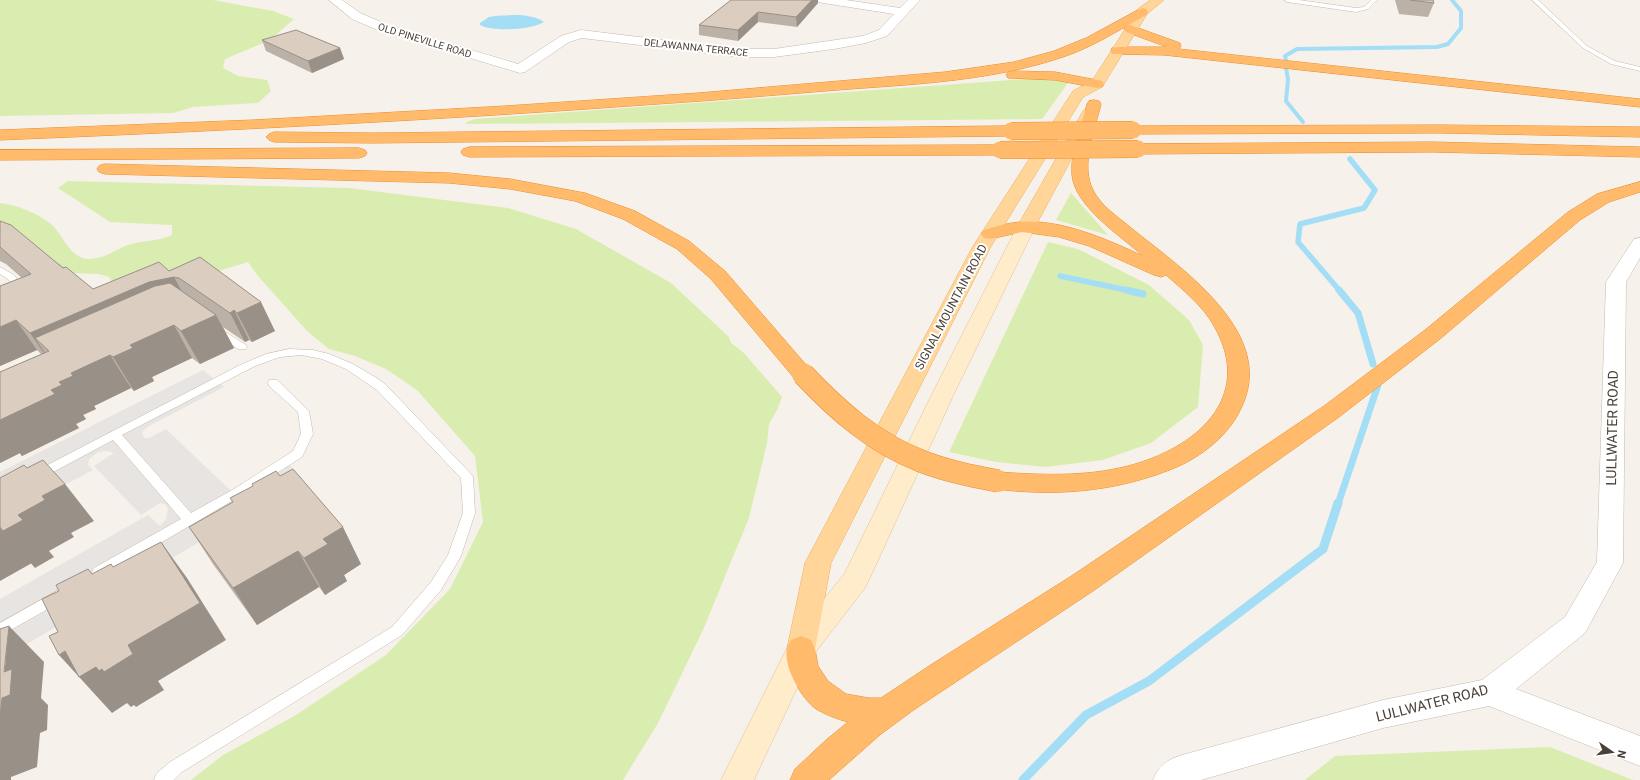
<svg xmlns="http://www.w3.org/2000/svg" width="1640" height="780" font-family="Roboto,sans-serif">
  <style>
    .green { fill: #d9edb0 }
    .parking { fill: #e7e4e1 }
    .water { fill: #a3def6 }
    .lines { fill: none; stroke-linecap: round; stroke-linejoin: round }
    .stream-far3 { stroke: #a3def6; stroke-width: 4 }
    .stream-far2 { stroke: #a3def6; stroke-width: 5.5 }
    .stream-far1 { stroke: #a3def6; stroke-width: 7 }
    .stream { stroke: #a3def6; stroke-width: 9 }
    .service-casing { stroke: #c5baae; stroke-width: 1 }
    .minor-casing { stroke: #c5baae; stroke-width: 1 }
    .secondary-casing { stroke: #dcc298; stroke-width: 1 }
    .primary-casing { stroke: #edb161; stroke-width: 1 }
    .motorway-casing { stroke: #e98e30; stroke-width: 1 }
    .service { fill: #fff; fill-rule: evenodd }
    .minor { fill: #fff; fill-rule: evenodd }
    .secondary { fill: #ffecca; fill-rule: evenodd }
    .primary { fill: #ffd599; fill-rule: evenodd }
    .motorway { fill: #ffbb6b; fill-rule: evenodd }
    .motorway-bridge-far1-casing { stroke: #e98e30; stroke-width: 18; stroke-linecap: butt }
    .motorway-bridge-casing { stroke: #e98e30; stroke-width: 23; stroke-linecap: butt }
    .motorway-bridge-far1 { stroke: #ffbb6b; stroke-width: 17 }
    .motorway-bridge { stroke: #ffbb6b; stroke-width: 22 }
    .wall { fill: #bcb1a6 }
    .shaded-wall { fill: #999087 }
    .building { fill: #dbcec1; stroke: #999087 }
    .labels { text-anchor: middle; stroke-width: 4; stroke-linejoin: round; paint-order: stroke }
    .far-street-label { font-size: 10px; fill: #4b4037; stroke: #fff }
    .street-label { font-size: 12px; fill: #4b4037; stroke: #fff }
    .near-street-label { font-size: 14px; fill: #4b4037; stroke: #fff }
  </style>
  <rect width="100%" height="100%" fill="#f6f1ea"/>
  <path class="green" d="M0,0H213L273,11L294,19L270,40L225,59L223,68L238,76L267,80L271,91L258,103L193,107L173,113L0,116Z
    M1040,78L1070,80L1042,119L466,124L467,122L475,119Z
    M68,181L349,188L508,208L576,229L671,283L729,337L731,343L744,353L782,397L777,410L769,424L767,443L749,518L703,630L658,723L623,780H191L223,755L296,715L386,655L450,589L483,522L475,456L417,390L386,369L355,356L329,349L307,331L258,276L248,262L193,279L112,282L109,277L99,274L72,273L0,231V203C17,205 37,213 51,224C64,235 69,260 91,259C107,258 114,250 128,245C142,240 157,242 172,235V225L110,222L58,188Z
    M1071,193L1108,235L1056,220Z
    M1048,242L1078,249L1149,285L1189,320L1203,345L1198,407L1151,443L1103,460L1045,467L996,462L949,452Z
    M1550,747L1633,780H1305L1335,756Z"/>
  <path class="parking" d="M203,370L224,387L149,426L143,431L142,435L145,438H149L166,429L231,491L283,459L303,479L248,511L238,500L230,504L220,511L228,525L0,660V599L148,515L160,526L166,519L168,509L165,504L160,503L141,515L94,466L114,453L108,451L98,452L89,459L88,465L93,470L0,519V472Z"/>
  <path class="water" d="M495,16C510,15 531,13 544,22C531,30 494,32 480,25V23L489,17Z"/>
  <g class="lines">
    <path class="stream-far3" d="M1286,61L1285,56L1297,49L1437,47L1448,44L1461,28V11L1452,0
      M1286,68L1288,79L1286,101L1303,122"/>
    <path class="stream-far2" d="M1060,276L1131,291
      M1340,291L1298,242L1300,224L1364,208L1375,190L1350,159"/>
    <path class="stream-far1" d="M1126,290L1143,294
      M1339,290L1358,313L1373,364
      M1338,504L1379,382"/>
    <path class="stream" d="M1023,780L1086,715L1149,681L1323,549L1338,503"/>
    <defs>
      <path id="service" d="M1284,0H1299L1356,8L1364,7L1371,0H1377L1368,9L1356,12L1287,2Z
        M1532,0H1538L1587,46L1615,61L1640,67V71L1611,64L1583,48Z
        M0,267L14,275L24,289L18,295L0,305V298L14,289L8,279L0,274Z
        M216,326L246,345L247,347L246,349H238L212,331L211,329Z
        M289,349L313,350L329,354L353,364L375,377L385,384L471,474L473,477L475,513L461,556L441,590L402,635L182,772L174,780H154L156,774L170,762L392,627L431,582L448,555L463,513L461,478L377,390L346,369L322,359L301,355L280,357L255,366L122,435L191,513L234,489L293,451L301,434L298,412L269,386L268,383L269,380H277L309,411L313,434L302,457L242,495L104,576L99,577L94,576L92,572L94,568L181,519L113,440L42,478L38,479L34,478L32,475L34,472L238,366L266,354Z
        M57,591L62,593L64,597L62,601L0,636V623Z"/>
      <path id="minor" d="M329,0H342L360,13L388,25L518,64L561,36L581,30L739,49H774L863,36L879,30L894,14L823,3L819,2L817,0H846L900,8L908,0H920L887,36L866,43L834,49L774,57H739L582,38L569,42L525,72L520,73L380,31L352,19Z
        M1640,238V258L1626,282L1623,563L1585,633L1516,689L1640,736V766L1489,706L1383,728L1201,780H1153C1159,765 1167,760 1182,755L1383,700L1482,680L1565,617L1597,562L1606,282L1634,239Z"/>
      <path id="secondary" d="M1026,222L1032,223L1035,227L953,396L869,580L865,588L811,658L754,780H721L791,640L845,573L931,396L1017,227L1020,223Z"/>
      <path id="primary" d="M1151,0H1164L1147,14L1102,87L1083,97L990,248L831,563L815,649L811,658L801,662L791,658L787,649L805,563L972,248L1073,91L1092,81L1138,9Z
        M1089,109L1094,110L1096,113L1035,227L1032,231L1026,232L1020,231L1017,227L1082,113L1084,110Z"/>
      <path id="motorway" d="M1142,8L1146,9L1148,12L1146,15C1119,30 1093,47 1063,57C995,80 921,84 850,89C786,94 722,100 658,104C439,120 220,131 0,140V130L253,120L505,106L698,93L945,72L1014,62L1054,51L1086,38Z
        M1130,25L1180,43L1181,46L1179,49L1640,99V107L1164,55L1112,54L1111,51L1112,48L1117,47H1167L1126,32L1124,29L1126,26Z
        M1013,71L1055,72L1097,80L1102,81L1104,84L1102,87L1097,88L1055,80L1008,78L1006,75L1008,72Z
        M1094,100L1099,101L1101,104C1095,130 1080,165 1093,190C1101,206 1117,216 1130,227C1178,266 1275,330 1243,404C1231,434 1202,457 1172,469C1127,487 1080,494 1032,492C1017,491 1003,491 989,487L986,481L989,475L998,472C1041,475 1085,477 1128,466C1194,449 1256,399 1214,326C1203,306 1183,290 1166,275L1161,277L1154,275L1089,246L1059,237L1022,232L990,239L984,238L981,234L984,230C995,227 1007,223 1020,222C1062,219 1106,239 1143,256C1121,236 1075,207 1072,175C1070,152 1081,127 1087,104L1089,101Z
        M1440,125L1640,127V137L1440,133L1133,134L1128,133L1126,130L1128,127L1133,126Z
        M1011,126L1016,128L1019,131L1016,134L1011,136L373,143L274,142L269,140L266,137L269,134L274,132L373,133Z
        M1432,142L1640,147V157L1432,152L1138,154L1133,152L1130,149L1133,146L1138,144Z
        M1000,145L1005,147L1008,150L1005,153L1000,155L469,157L463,155L461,152L463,149L469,147Z
        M359,148L365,150L367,153L365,156L359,158L0,160V150Z
        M105,164L449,173L510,179L585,193L635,211L689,241L725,271L814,374L811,379L803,381L795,379L711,279L677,249L623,219L575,201L510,189L449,183L105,174L99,172L97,169L99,166Z
        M1640,182V192L1609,202L1580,220L1440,339L1339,417L1093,591L915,709L881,734L829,780H790L795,769L826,740L848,722C837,719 826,715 816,709C802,699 783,667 787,649C787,646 790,643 791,640L801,636L811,640L815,649L818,666L828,681L846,694L869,698H881L929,666L1073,575L1324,406L1425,330L1568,212L1597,194Z"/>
    </defs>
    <use href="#service" class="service-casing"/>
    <use href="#minor" class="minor-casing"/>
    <use href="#secondary" class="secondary-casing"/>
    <use href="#primary" class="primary-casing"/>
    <use href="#motorway" class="motorway-casing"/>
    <use href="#service" class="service"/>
    <use href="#minor" class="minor"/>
    <use href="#secondary" class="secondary"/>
    <use href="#primary" class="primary"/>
    <use href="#motorway" class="motorway"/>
    <defs>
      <path id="motorway-bridge-far1" d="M1011,131L1133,130
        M1000,150L1138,149"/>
      <path id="motorway-bridge" d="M803,374C837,410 874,443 921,461C946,471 972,476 998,481"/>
    </defs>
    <use href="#motorway-bridge-far1" class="motorway-bridge-far1-casing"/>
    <use href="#motorway-bridge" class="motorway-bridge-casing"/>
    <use href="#motorway-bridge-far1" class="motorway-bridge-far1"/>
    <use href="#motorway-bridge" class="motorway-bridge"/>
  </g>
  <path class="wall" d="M731,0H818V3L797,27L758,22L738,41L699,35V25Z
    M1395,0H1433L1434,3L1428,17L1399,14Z
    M262,40L340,48L344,59L312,73L266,51Z
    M0,221L93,289L169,271L275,331L252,342L249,340L245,342L223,327L234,348L200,364L192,358L152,377L154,381L134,391L131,388L94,406L96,409L83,415L86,419L76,424L79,428L22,456L20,453L0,463V372L41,354L37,350L0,366L22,278L6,264L0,261Z
    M189,527L361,564L344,575L347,581L325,595L319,587L257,625L213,564Z"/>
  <path class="shaded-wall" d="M812,0H818V3L797,27L796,17Z
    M758,12V22L738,41V30Z
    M340,48L344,59L312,73L308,61Z
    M174,277L190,307L35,338L52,363H51L30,333L149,282Z
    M261,302L275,331L252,342L237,313Z
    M234,310L249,340L245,342L230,313Z
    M216,315L234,348L200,364L181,331Z
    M16,320L37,350L0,366V327Z
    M174,325L192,358L152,377L154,381L134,391L113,357L130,345Z
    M110,355L131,388L94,406L96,409L83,415L86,419L76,424L79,428L22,456L0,428V420L51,390L59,382L71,373Z
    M0,428L20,453L0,463Z
    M65,484L94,521L71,533L74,537L49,551L54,557L35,568L3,531L18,515L42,496Z
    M0,527L32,563L0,581Z
    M343,527L361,564L344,575L347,581L325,595L304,558L323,539Z
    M161,542L187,578L226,640L158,681L164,690L136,707L134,705L131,707L127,703L112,713L59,655L65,651L128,645Z
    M298,551L319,587L257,625L233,588Z
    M9,626L44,662L41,698L48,705L47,730L40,733L37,767L11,777V780H0V717Z"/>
  <path class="building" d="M731,0H812L796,17L758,12L738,30L699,25Z
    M1410,0H1433L1434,3Z
    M296,30L340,48L308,61L262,40Z
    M0,221L11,225L63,268L66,267L93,289L159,262L169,271L200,257L261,302L237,313L234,310L230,313L179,278L174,277L149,282L30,333L16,320L0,327V286L31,274L0,247Z
    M170,283L216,315L181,331L174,325L130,345L133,348L113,357L110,355L71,373L73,376L59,382L62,385L51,390L55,394L0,420V372L49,351L35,338L155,286Z
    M43,460L65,484L42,496L45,500L18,515L23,520L3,531L0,527V478L24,465L27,468Z
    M293,469L343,527L323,539L328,544L304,558L298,551L233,588L189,527L233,502L230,498L253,486L252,484L276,471L280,476Z
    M161,542L200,603L128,645L133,654L104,672L102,669L99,671L96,667L79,677L65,651L59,655L49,636L58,632L42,599L59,591L56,585L88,569L92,574L111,564L113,567Z
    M9,626L4,672L12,669L10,695L2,698L0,717V629Z"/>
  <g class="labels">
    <g class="far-street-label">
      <text transform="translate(425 40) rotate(17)" y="4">OLD PINEVILLE ROAD</text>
      <text transform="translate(696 47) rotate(6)" y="4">DELAWANNA TERRACE</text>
    </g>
    <g class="street-label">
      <text transform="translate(951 307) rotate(-62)" y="4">SIGNAL MOUNTAIN ROAD</text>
    </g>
    <g class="near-street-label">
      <text transform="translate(1612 428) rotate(-89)" y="5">LULLWATER ROAD</text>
      <text transform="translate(1432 703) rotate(-14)" y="5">LULLWATER ROAD</text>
    </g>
  </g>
  <g transform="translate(1612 752) rotate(103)" stroke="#ffffff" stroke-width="3" paint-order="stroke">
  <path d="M0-3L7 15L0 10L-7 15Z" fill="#4b4037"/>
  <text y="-6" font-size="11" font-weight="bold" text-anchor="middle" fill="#4b4037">N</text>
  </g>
</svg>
